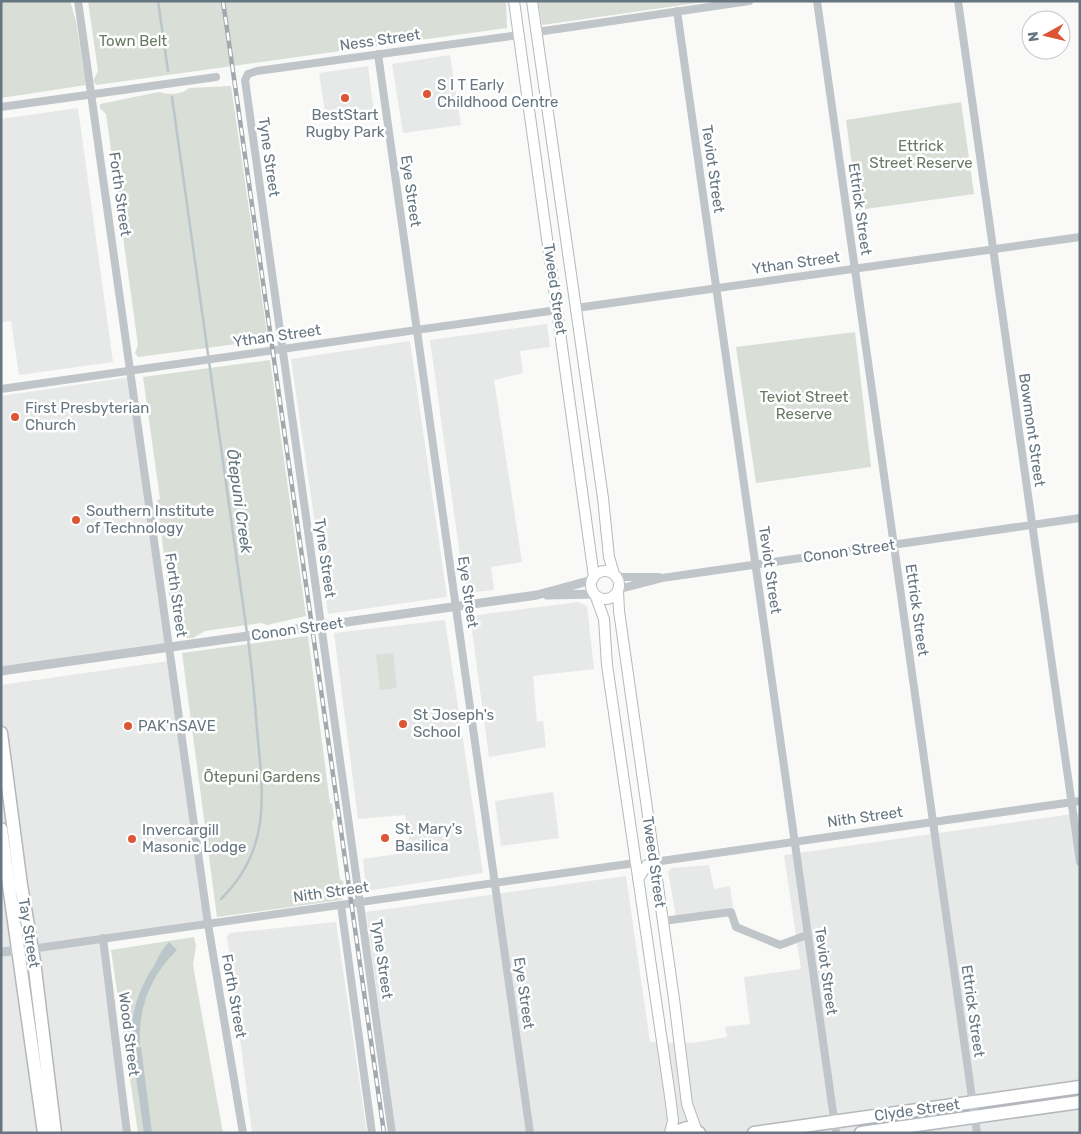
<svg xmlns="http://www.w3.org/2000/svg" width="1081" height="1134" font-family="Rubik,sans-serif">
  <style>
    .built { fill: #e7e8e8 }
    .green { fill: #d9ded6 }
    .water { fill: #bac6ca }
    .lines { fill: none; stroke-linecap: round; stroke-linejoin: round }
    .stream { stroke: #bac6ca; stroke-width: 2.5 }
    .secondary-casing { stroke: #b3b9bd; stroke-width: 12 }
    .trunk-casing { stroke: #b4b8bc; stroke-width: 15 }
    .minor { stroke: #c0c5c9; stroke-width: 8 }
    .tertiary { stroke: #c0c5c9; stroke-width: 9 }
    .secondary { stroke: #fff; stroke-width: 10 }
    .trunk { stroke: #fff; stroke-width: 12 }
    .rail-casing { stroke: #a2a9ae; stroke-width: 4.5 }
    .rail { stroke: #fff; stroke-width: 2.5; stroke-dasharray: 8; stroke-linecap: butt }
    .poi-dot { fill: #dc5534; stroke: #fff; stroke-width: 2 }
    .labels { text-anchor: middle; stroke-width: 5; stroke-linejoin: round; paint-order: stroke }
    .street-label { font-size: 15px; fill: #667681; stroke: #fff }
    .park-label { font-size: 15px; fill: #697964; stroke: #fff }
    .poi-label { font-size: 15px; fill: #667681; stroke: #fff; text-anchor: start }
    .water-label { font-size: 16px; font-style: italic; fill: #60757b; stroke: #fff }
  </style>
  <rect width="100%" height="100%" fill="#f9f9f7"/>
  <path class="built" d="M450,55L461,125L403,133L392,64Z
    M368,66L374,112L326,119L319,73Z
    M78,108L113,362L19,375L11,321L1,322V119Z
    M547,324L550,347L520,351L523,373L494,380L522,562L491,567L494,590L467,593L465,592L430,340Z
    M410,341L447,597L328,614L291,359Z
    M130,377L168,644L1,668V396Z
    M578,602L587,606L594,669L533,676L537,722L543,721L546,747L489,757L470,616Z
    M445,620L483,873L366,891L363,859L411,852L405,815L358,819L334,633Z
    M175,660L212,924L100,940L124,1133H1V685Z
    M553,792L559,838L501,846L495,801Z
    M1080,813V1133H396L366,912L626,876L650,1042L692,1043L727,1037L725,1027L750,1024L744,977L801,969L784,855Z
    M709,865L714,889L730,886L733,907L676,917L668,871L672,868Z
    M336,922L367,1133H252L227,936L230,933Z"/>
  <path class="green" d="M1,1H70L76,21L86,85L1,98Z
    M88,1H506L507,28L96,85L93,81L98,71Z
    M538,1H711L542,25Z
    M231,86L268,340L138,357L135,353L138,345L106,114L100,108V104L159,92C168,95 182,95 189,88Z
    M961,102L974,194L858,210L846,120Z
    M855,332L871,467L756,483L736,347Z
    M270,360L306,616L267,625L261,623L205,631L193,638H186L185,634H179L176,617L170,603L157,500L160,499L143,377Z
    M308,636L330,803L332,804L334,818L332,821L340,879L344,882L341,887L342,900L217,917L182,653Z
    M393,653L397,688L380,690L376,655Z
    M194,937L196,946L193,965L223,1133H138L111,950Z"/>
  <path class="water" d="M169,942L177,950C151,975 138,1007 140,1044L132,1045C129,1014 139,989 155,964C159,956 162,949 169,942Z
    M141,1047L152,1133H144L132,1048Z"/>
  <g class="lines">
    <path class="stream" d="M158,1L168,71
      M172,97L247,633
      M221,899C272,849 263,794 257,730C255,700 252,669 248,638"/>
    <defs>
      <path id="secondary" d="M514,1L594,577
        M532,1L603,498L609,557L614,574
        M591 585a14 14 0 1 1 28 0a14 14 0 1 1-28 0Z
        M618,591L619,611L674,999L687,1104L697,1132
        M596,597L604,619L607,665L671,1103L673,1121L670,1133
        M638,879L647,865L654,862"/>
      <path id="trunk" d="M1,733L21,885L34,961L55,1133
        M1,829L44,1133
        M673,1133L687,1128L699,1133
        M754,1133L1080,1087
        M861,1133L1080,1102"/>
    </defs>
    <use href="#secondary" class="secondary-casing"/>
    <use href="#trunk" class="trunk-casing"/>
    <path class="minor" d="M78,1L208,924L243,1133
      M817,1L977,1133
      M958,1L1080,862
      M677,11L836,1133
      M537,32L749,1
      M378,54L530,1133
      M1,107L216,77
      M576,308L1080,237
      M1,389L557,310
      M617,577H659
      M619,589L662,578L1080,518
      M654,862L1080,801
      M341,905L372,1133
      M663,921L731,912L736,927L780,945L807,935
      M103,938L127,1133
      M31,949L635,863
      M392,1133L245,80L248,74L257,71L519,35"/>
    <path class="tertiary" d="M547,595L594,594
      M1,671L537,595L592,580
      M1,952L23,950"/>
    <use href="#secondary" class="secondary"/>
    <use href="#trunk" class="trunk"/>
    <defs>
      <path id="rail" d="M223,1L384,1133"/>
    </defs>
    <use href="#rail" class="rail-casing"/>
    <use href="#rail" class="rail"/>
  </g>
  <g class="poi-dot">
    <circle cx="427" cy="94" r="5"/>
    <circle cx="345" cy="98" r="5"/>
    <circle cx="15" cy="417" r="5"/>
    <circle cx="76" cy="520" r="5"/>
    <circle cx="403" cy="724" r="5"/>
    <circle cx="128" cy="726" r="5"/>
    <circle cx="385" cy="838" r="5"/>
    <circle cx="132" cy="839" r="5"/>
  </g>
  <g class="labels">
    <g class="street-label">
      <text transform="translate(380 40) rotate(-8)" y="5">Ness Street</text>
      <text transform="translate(269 157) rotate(82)" y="5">Tyne Street</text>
      <text transform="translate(713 169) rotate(82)" y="5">Teviot Street</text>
      <text transform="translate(411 191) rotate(82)" y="5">Eye Street</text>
      <text transform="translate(120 194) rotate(82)" y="5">Forth Street</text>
      <text transform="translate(860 209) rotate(82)" y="5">Ettrick Street</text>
      <text transform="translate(796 263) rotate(-8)" y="5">Ythan Street</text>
      <text transform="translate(555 289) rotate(82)" y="5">Tweed Street</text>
      <text transform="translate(277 336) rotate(-8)" y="5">Ythan Street</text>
      <text transform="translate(1032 430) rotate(82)" y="5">Bowmont Street</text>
      <text transform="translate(849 551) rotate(-8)" y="5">Conon Street</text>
      <text transform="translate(325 558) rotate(82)" y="5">Tyne Street</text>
      <text transform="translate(770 570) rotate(82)" y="5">Teviot Street</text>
      <text transform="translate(468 592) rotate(82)" y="5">Eye Street</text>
      <text transform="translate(176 595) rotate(82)" y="5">Forth Street</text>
      <text transform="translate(917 610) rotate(82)" y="5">Ettrick Street</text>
      <text transform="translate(297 629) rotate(-8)" y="5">Conon Street</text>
      <text transform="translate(865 817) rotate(-8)" y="5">Nith Street</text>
      <text transform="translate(654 862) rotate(82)" y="5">Tweed Street</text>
      <text transform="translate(331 892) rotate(-8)" y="5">Nith Street</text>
      <text transform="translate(29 933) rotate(81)" y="5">Tay Street</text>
      <text transform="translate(382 959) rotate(82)" y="5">Tyne Street</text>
      <text transform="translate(826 971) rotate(82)" y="5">Teviot Street</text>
      <text transform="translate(524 993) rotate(82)" y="5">Eye Street</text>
      <text transform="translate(234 996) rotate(80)" y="5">Forth Street</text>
      <text transform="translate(973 1011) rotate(82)" y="5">Ettrick Street</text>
      <text transform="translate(129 1034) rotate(83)" y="5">Wood Street</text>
      <text transform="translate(917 1110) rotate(-8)" y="5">Clyde Street</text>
    </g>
    <g class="park-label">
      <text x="133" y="46">Town Belt</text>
      <text x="921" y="151">Ettrick<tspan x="921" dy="17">Street Reserve</tspan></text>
      <text x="804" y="402">Teviot Street<tspan x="804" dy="17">Reserve</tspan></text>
      <text x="262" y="782">Ōtepuni Gardens</text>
    </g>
    <g class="poi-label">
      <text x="437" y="90">S I T Early<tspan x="437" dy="17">Childhood Centre</tspan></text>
      <text x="345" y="120" text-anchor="middle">BestStart<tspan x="345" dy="17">Rugby Park</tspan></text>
      <text x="25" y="413">First Presbyterian<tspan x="25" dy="17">Church</tspan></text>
      <text x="86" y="516">Southern Institute<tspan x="86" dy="17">of Technology</tspan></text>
      <text x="413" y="720">St Joseph's<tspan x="413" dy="17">School</tspan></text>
      <text x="138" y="731">PAK'nSAVE</text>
      <text x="395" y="834">St. Mary's<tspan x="395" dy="17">Basilica</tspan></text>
      <text x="142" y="835">Invercargill<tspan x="142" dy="17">Masonic Lodge</tspan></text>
    </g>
    <g class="water-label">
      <text transform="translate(240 501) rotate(82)" y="6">Ōtepuni Creek</text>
    </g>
  </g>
  <rect width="1081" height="1134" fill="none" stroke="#667681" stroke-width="5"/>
  <g transform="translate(1046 35) rotate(262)"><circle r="24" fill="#ffffff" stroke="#c2c8cd"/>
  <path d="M0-4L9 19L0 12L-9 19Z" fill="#dc5534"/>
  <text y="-8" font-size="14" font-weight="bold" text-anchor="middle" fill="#667681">N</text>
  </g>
</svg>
